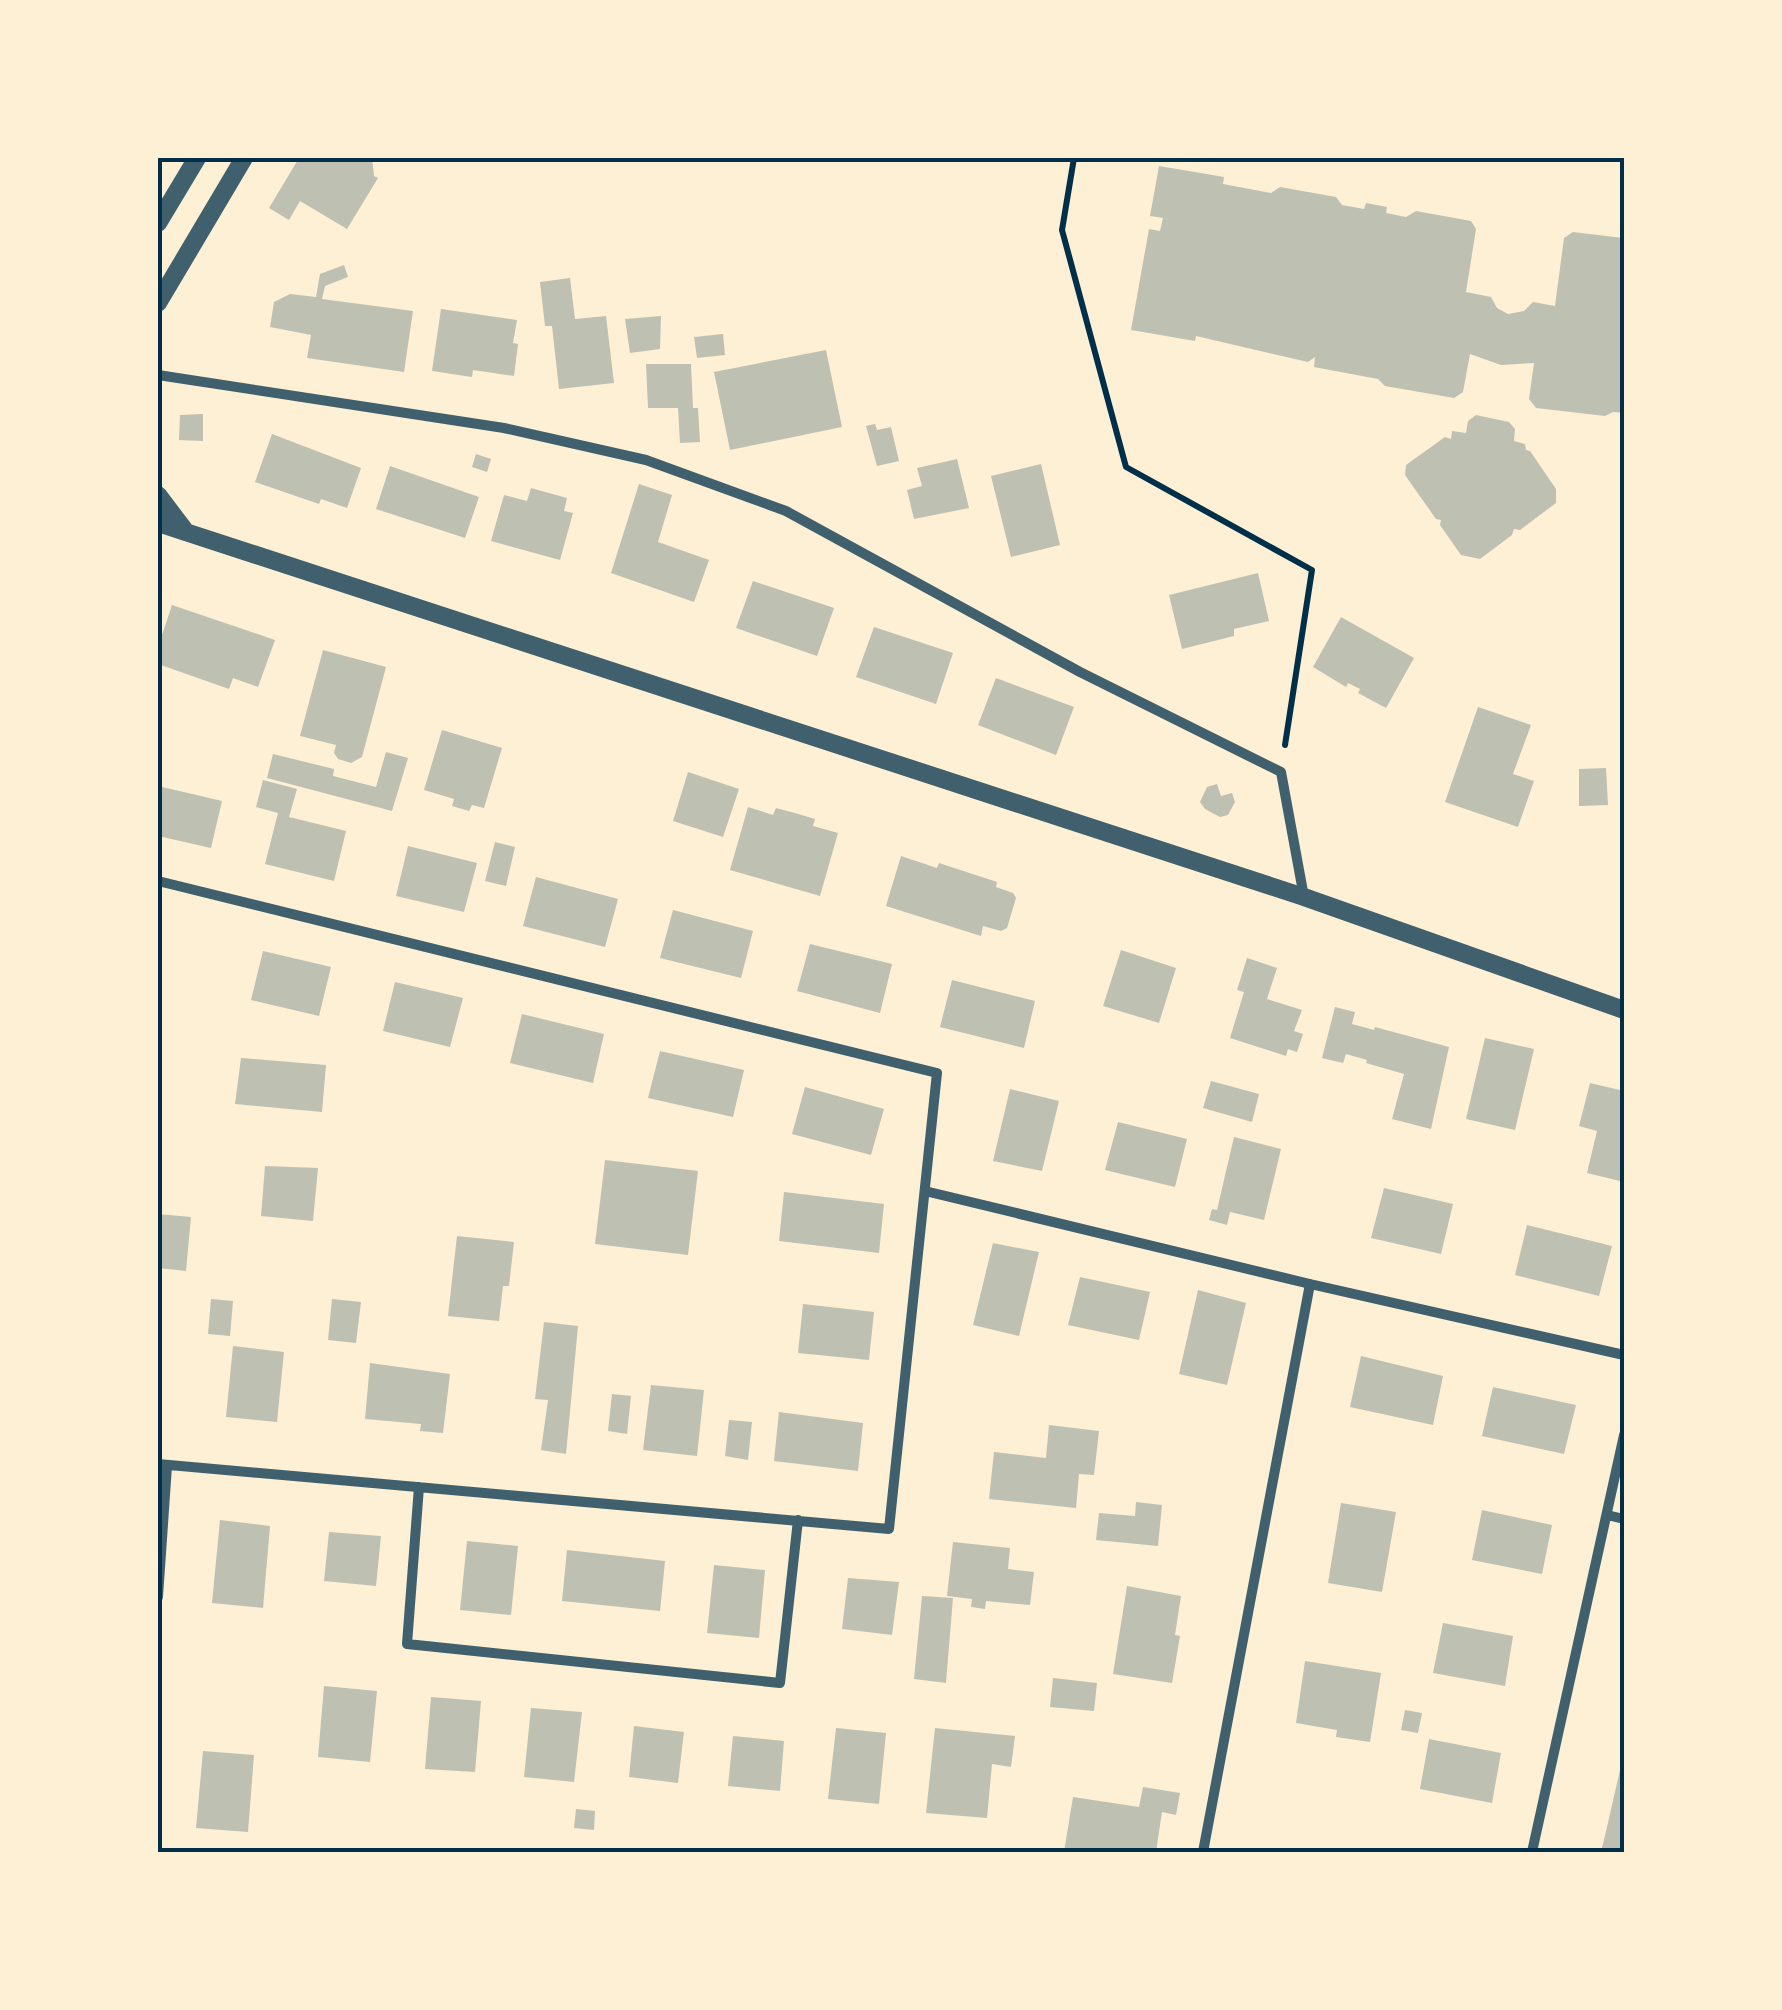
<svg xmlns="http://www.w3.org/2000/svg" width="1782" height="2010" font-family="'IBM Plex Sans',sans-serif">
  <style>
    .building { fill: #bec0b2 }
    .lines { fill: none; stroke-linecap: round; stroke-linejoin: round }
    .path { stroke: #003049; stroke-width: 6 }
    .minor { stroke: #3f606c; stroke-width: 10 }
    .tertiary { stroke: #3f606c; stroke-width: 18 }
    .neatline { fill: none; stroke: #003049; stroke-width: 4 }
  </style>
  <rect width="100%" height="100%" fill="#fdf0d5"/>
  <path class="building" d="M299,158H372L374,176L378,178L347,229L300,201L289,220L269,208Z
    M1159,166L1224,177L1223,184L1271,193L1280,187L1336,197L1342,205L1364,209L1366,203L1387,207L1386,213L1406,217L1416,211L1471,221L1476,229L1466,292L1491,297L1497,308L1508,314L1524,311L1533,302L1555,306L1564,238L1573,232L1623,238L1624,413L1613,412L1605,416L1536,408L1529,399L1534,363L1501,365L1470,354L1463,392L1454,398L1385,386L1378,379L1314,367L1315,357L1308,362L1196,336L1195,341L1131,330L1149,229L1160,231L1163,218L1150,216Z
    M344,265L348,277L325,286L322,299L413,311L404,372L307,358L311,335L270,327L274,302L290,294L316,297L320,274Z
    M570,278L575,319L606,316L614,383L559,389L552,326H545L540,282Z
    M441,309L517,320L513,343L518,344L514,376L473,370L472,377L432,371Z
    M661,316L660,349L630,353L625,319Z
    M723,334L725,355L697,358L694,337Z
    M826,350L842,427L730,450L714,372Z
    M646,364H691L693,408H698L700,442L680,443L678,408H648Z
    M203,414V441L179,440L180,415Z
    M1476,415L1509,422L1515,429L1514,441L1525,444L1526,450L1530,451L1556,489V503L1520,530L1514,529L1512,535L1480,559L1461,555L1440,525L1441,520L1436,519L1405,475L1406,465L1445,437L1451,439L1452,431L1466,433L1468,421Z
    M875,424L877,430L891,427L899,461L877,466L866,426Z
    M272,434L361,468L347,508L321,499L319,504L255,482Z
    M476,454L491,459L487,472L472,467Z
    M957,459L969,508L914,519L907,490L922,486L917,468Z
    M1041,464L1060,545L1011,557L991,476Z
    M390,466L479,497L465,538L376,509Z
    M639,484L672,495L658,542L709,560L694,602L611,573Z
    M531,488L567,498L564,511L573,513L560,560L491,541L504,495L527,501Z
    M1258,573L1269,621L1234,629V636L1182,649L1169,595Z
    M753,581L834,608L817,656L736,628Z
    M172,605L275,640L258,687L233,678L229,689L158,664V647Z
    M1341,617L1414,658L1386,708L1358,693L1360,689L1348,683L1346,687L1313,667Z
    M874,627L953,653L936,704L856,677Z
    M323,650L386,667L362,757L351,763L338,759L334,753L336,745L300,736Z
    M996,678L1074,707L1056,755L978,725Z
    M1478,707L1531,725L1513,774L1534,781L1518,827L1445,802Z
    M442,730L502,748L484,808L472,805L469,811L452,806L454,799L424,790Z
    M386,752L408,758L392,811L267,778L273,754L334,769L333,776L376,787Z
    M1606,768L1608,805L1579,806V769Z
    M688,772L739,789L723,837L673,821Z
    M263,780L297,789L289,817L346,831L334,881L265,864L278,813L256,807Z
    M1217,784L1221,796L1232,793L1235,802L1228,815L1220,817L1205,809L1200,802L1207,787Z
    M158,786L222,801L211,848L158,836Z
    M748,807L773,815L776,808L795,813L815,819L813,826L838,833L820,896L730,870Z
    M495,842L515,847L506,886L485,881Z
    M408,846L477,863L464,912L396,896Z
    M901,856L937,868L939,863L997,882L996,887L1013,893L1016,898L1007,928L1001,931L983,926L981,936L886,906Z
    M536,877L618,899L605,947L523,926Z
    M673,910L753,931L741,978L660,958Z
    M810,944L892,964L880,1013L797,991Z
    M1121,950L1176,968L1159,1023L1103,1006Z
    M263,951L331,967L319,1016L251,1000Z
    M1247,958L1277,968L1267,999L1302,1010L1294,1031L1303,1034L1297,1052L1288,1049L1286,1056L1230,1038L1244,992L1237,990Z
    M952,980L1035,1001L1024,1048L940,1027Z
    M395,982L463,998L450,1047L383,1031Z
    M1335,1007L1355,1012L1352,1024L1374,1030L1375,1027L1449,1047L1431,1129L1392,1119L1404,1074L1366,1063L1367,1060L1346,1054L1343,1063L1322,1058Z
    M522,1014L604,1034L593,1083L510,1063Z
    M1485,1038L1534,1049L1515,1130L1466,1119Z
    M660,1051L744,1070L733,1117L648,1098Z
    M241,1058L326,1065L322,1112L235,1104Z
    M1211,1081L1259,1094L1252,1122L1203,1108Z
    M1590,1083L1624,1091V1182L1587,1173L1597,1131L1579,1126Z
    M805,1087L884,1109L871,1155L792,1134Z
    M1010,1089L1059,1101L1042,1171L993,1161Z
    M1118,1122L1187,1139L1175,1187L1105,1170Z
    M1234,1137L1281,1149L1264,1220L1230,1212L1227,1225L1209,1220L1212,1209L1217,1210Z
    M605,1160L698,1171L688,1255L595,1244Z
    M265,1166L318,1168L313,1221L261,1216Z
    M1384,1188L1453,1204L1441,1254L1371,1238Z
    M784,1192L884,1204L879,1253L779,1241Z
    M158,1214L191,1217L186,1271L158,1268Z
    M1527,1225L1612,1246L1599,1296L1515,1275Z
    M457,1236L514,1242L509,1286H503L499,1321L448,1316Z
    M993,1243L1039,1252L1019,1336L973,1325Z
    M1080,1277L1150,1292L1139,1340L1068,1325Z
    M1198,1290L1246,1303L1227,1385L1179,1374Z
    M211,1299L233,1301L230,1336L208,1334Z
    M332,1299L361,1302L356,1343L328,1340Z
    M803,1304L874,1312L869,1360L798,1353Z
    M544,1322L578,1326L566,1454L541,1450L548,1400L535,1399Z
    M233,1346L284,1352L277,1422L226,1417Z
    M1361,1356L1443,1376L1433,1425L1350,1407Z
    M370,1363L450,1374L443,1433L420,1431L421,1424L365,1419Z
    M651,1385L704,1390L697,1456L643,1450Z
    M1493,1387L1576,1405L1564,1454L1482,1436Z
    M612,1394L631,1396L627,1434L608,1431Z
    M779,1412L863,1423L858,1471L774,1461Z
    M729,1420L752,1422L748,1460L725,1456Z
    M1049,1425L1099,1431L1094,1475L1079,1474L1076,1508L989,1499L994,1452L1046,1458Z
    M1136,1502L1162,1505L1158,1546L1096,1540L1099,1513L1135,1516Z
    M1341,1503L1396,1512L1382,1592L1328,1583Z
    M1482,1510L1552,1525L1542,1574L1472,1560Z
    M220,1520L270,1526L263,1608L212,1603Z
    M329,1532L381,1536L376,1586L324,1581Z
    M467,1541L518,1546L511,1615L460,1610Z
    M953,1542L1010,1548L1008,1569L1034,1572L1030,1605L986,1601L985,1609L971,1607L972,1599L947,1596Z
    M567,1550L665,1561L660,1611L562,1601Z
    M714,1565L765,1570L759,1638L707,1633Z
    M848,1578L899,1582L892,1635L842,1629Z
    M1127,1586L1181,1596L1175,1635L1180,1636L1172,1683L1113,1674Z
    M922,1596L953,1598L946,1683L914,1679Z
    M1443,1623L1513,1636L1505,1686L1433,1673Z
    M1305,1661L1381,1673L1370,1742L1336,1737L1337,1730L1296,1723Z
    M1053,1678L1097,1683L1094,1711L1050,1707Z
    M324,1686L377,1691L370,1762L318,1757Z
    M431,1697L481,1701L475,1772L425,1769Z
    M531,1708L582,1712L574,1782L524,1777Z
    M1405,1710L1422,1713L1418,1733L1401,1730Z
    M634,1726L684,1732L678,1783L629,1777Z
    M836,1728L886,1733L879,1804L828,1799Z
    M935,1728L1015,1736L1011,1767L992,1764L987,1818L926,1813Z
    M733,1736L784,1741L780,1791L728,1786Z
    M1429,1739L1501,1753L1492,1803L1420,1789Z
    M203,1751L254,1755L248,1832L196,1828Z
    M1623,1757L1624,1852H1601L1607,1827Z
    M1143,1787L1180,1793L1176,1815L1162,1812L1156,1852H1064L1073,1797L1139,1807Z
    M576,1809L595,1811L594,1830L574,1828Z"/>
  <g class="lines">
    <path class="path" d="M1074,158L1062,230L1126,467L1312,570L1285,745"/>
    <path class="minor" d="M158,375L504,428L646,460L786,511L1080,672L1281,772L1304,897
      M158,881L937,1073L889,1529L158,1464
      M925,1191L1310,1284L1624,1355
      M419,1487L407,1644L780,1683L798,1520
      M1607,1515L1624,1519
      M158,1597L167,1466
      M1203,1852L1310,1284
      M1532,1852L1624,1435"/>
    <path class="tertiary" d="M158,223L197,158
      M158,303L244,158
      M158,495L186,532
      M158,523L1304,897L1624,1010"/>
  </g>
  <rect width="1782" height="2010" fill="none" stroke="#fdf0d5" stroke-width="320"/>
  <rect x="160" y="160" width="1462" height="1690" class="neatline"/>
</svg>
